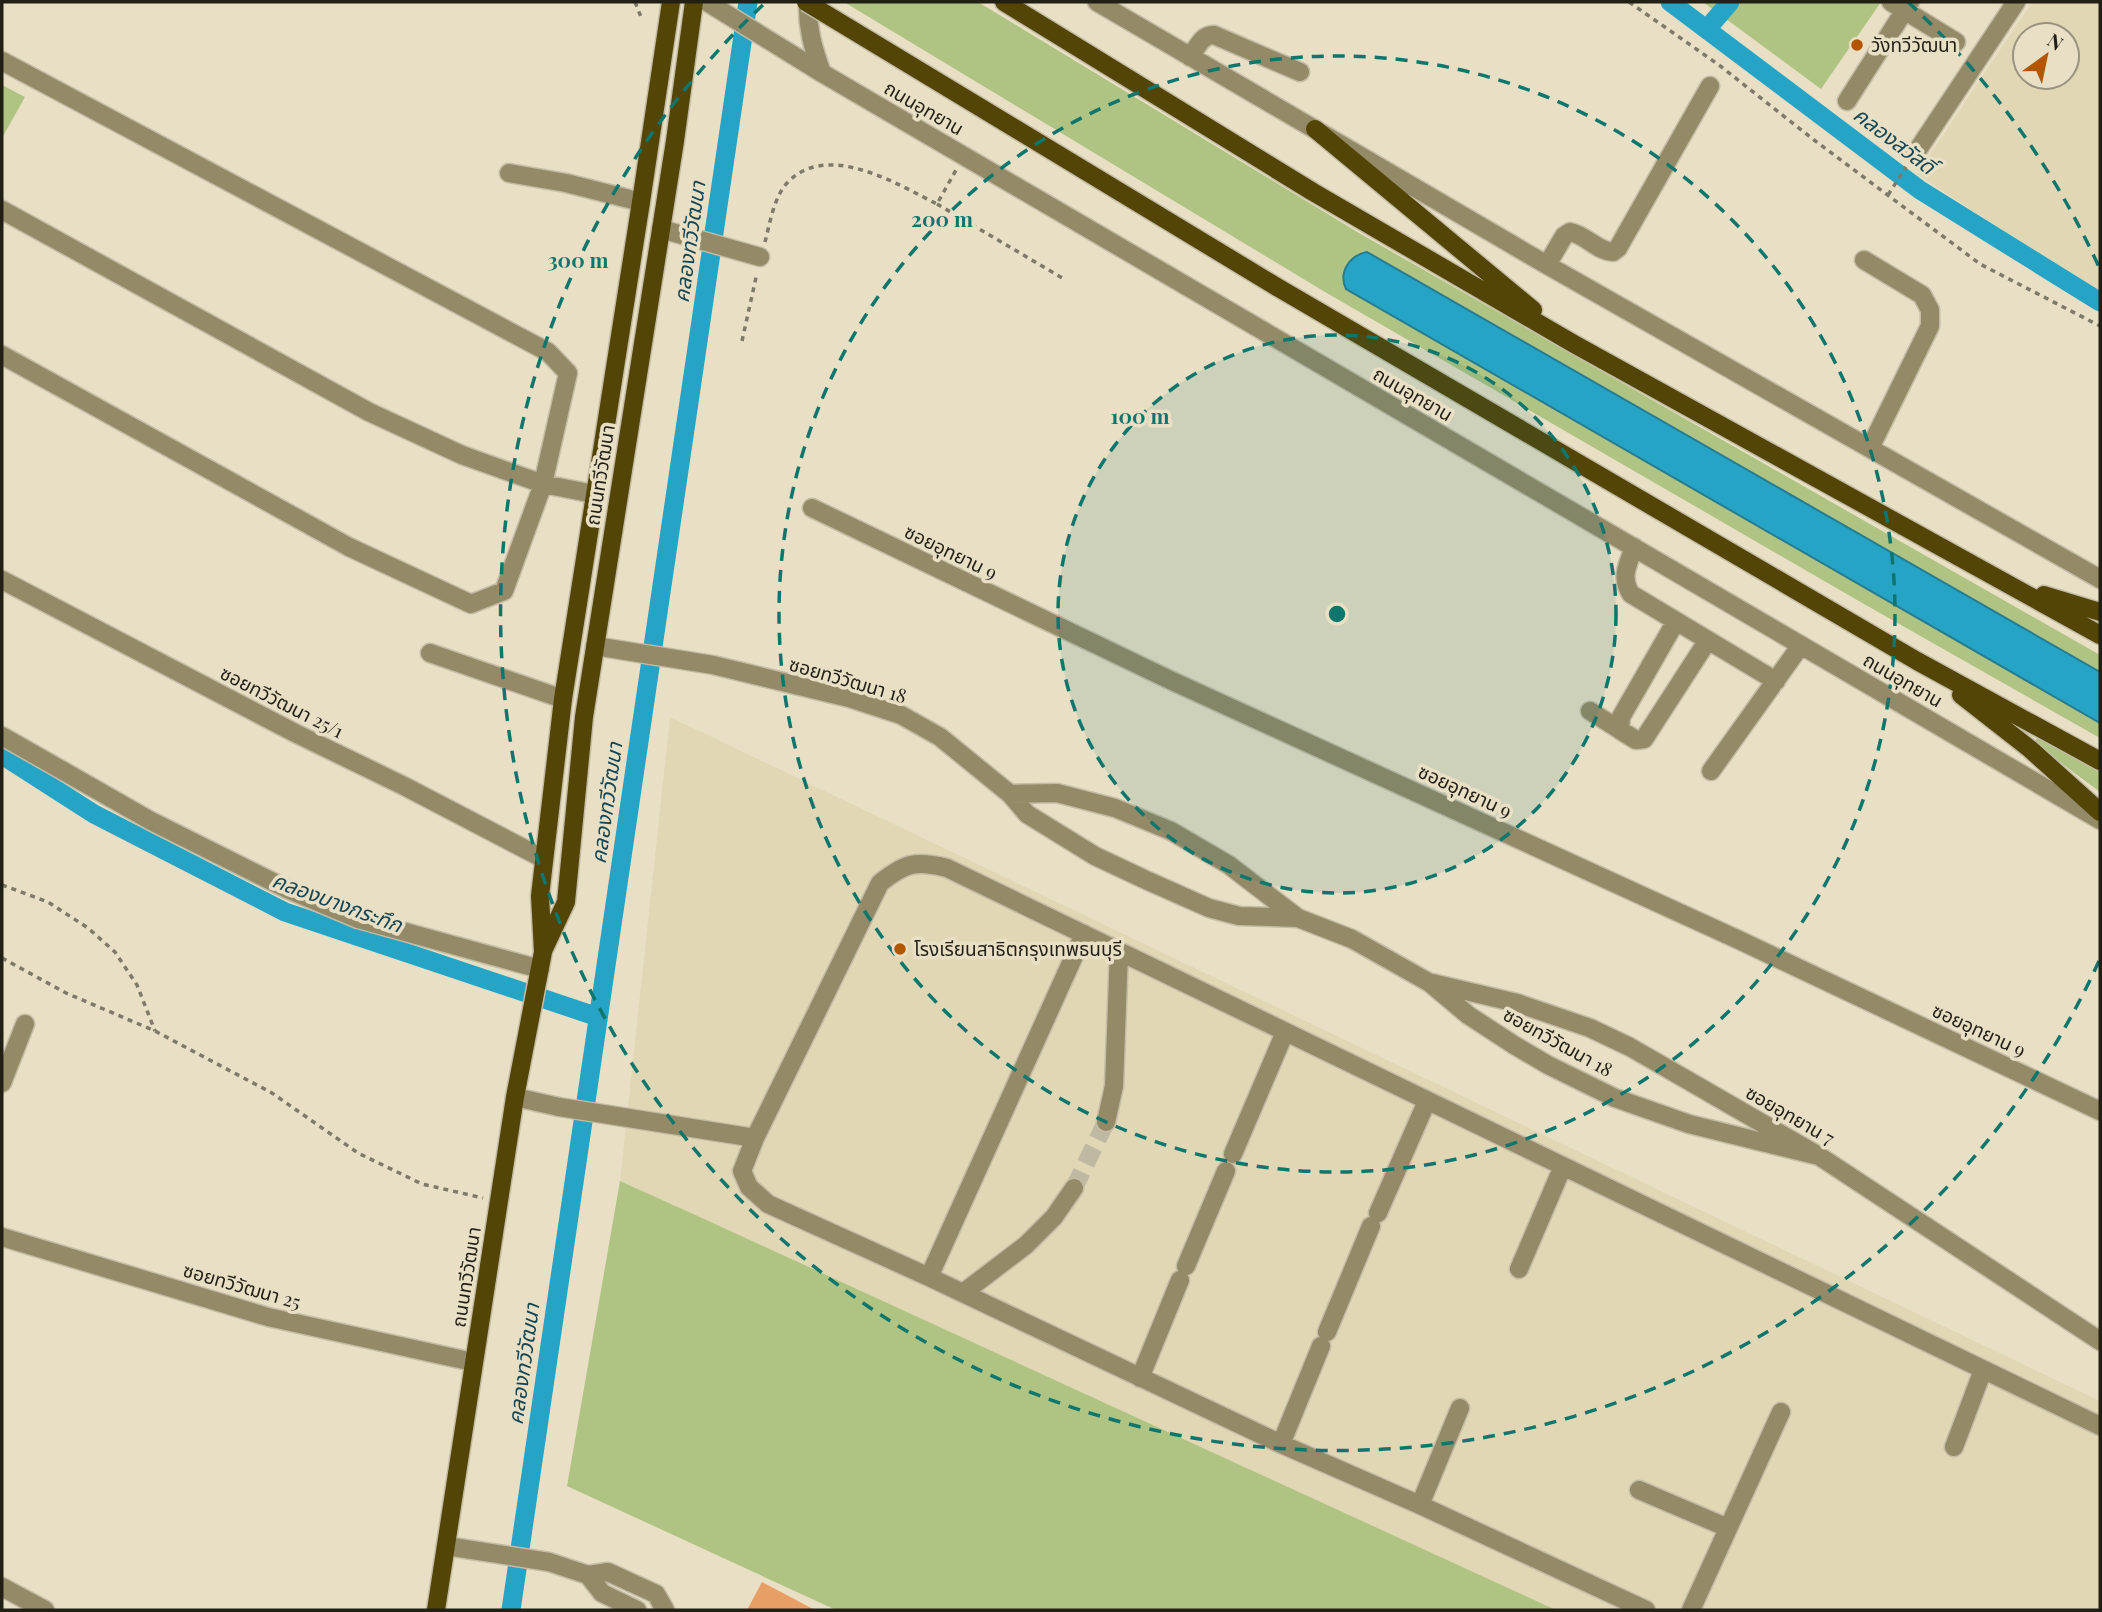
<svg xmlns="http://www.w3.org/2000/svg" width="2102" height="1612" font-family="'Playfair Display','Noto Sans Thai',serif">
  <style>
    .built { fill: #e2d7b5; fill-rule: evenodd }
    .green { fill: #afc482 }
    .water { fill: #26a4c6; stroke: #257c91; stroke-width: 2 }
    .lines { fill: none; stroke-linecap: round; stroke-linejoin: round }
    .canal { stroke: #26a4c6; stroke-width: 19 }
    .building { fill: #e89f66 }
    .minor-tunnel { stroke: #c0b9a2; stroke-width: 18; stroke-dasharray: 18 9; stroke-linecap: butt }
    .minor-casing { stroke: #c4bca5; stroke-width: 21 }
    .major-casing { stroke: #c4bca5; stroke-width: 21 }
    .path { stroke: #7f7967; stroke-width: 3.5; stroke-dasharray: 5 5; stroke-linecap: butt }
    .minor { stroke: #948a67; stroke-width: 18 }
    .major { stroke: #534506; stroke-width: 18 }
    .major-bridge-casing { stroke: #c4bca5; stroke-width: 21; stroke-linecap: butt }
    .major-bridge { stroke: #534506; stroke-width: 18 }
    .ring { fill: none; stroke: #0f766e; stroke-width: 3.5; stroke-dasharray: 12 9 }
    .poi-dot { fill: #b35602; stroke: #e8dfc5; stroke-width: 2.5 }
    .labels { text-anchor: middle; stroke-width: 7; stroke-linejoin: round; paint-order: stroke }
    .poi-label { font-size: 19px; fill: #221f15; stroke: #e8dfc5; text-anchor: start }
    .street-label { font-size: 19px; fill: #221f15; stroke: #e8dfc5 }
    .water-label { font-size: 21px; font-style: italic; fill: #144655; stroke: #e8dfc5 }
    .centre { fill: #0f766e; stroke: #e8dfc5; stroke-width: 3.5 }
    .ring-label { font-size: 21px; text-anchor: middle; font-weight: bold; fill: #0f766e; stroke: #e8dfc5; stroke-width: 7; stroke-linejoin: round; paint-order: stroke }
  </style>
  <rect width="100%" height="100%" fill="#e8dfc5"/>
  <path class="built" d="M2032,2H2100V291L2035,252L1917,174ZM2025,35H2067V77H2025Z
    M670,717L2100,1401V1610H1539L620,1181Z"/>
  <path class="green" d="M844,2H978L1359,233L2100,655V672L1368,252L1358,254L1346,289L2100,723V738L1857,600L1325,292Z
    M1703,2H1881L1821,89Z
    M2,85L25,97L2,138Z
    M2039,735L2100,771V792L2034,743Z
    M620,1181L702,1218L1556,1610H836L567,1486Z"/>
  <path class="water" d="M1367,252L2100,672V723L1346,289C1338,272 1350,255 1367,252Z"/>
  <g class="lines">
    <path class="canal" d="M1670,2L1920,190L2100,302
      M1707,29L1730,2
      M2,755L94,814L285,912L598,1017
      M511,1610L748,2"/>
  </g>
  <path class="building" d="M762,1582L815,1610H747Z"/>
  <g class="lines">
    <path class="minor-tunnel" d="M1074,1188L1106,1122"/>
    <defs>
      <path id="minor" d="M707,2L822,73L2100,820
        M808,2C807,28 813,48 822,73
        M1097,2L1547,265L2100,579
        M1891,2L1956,42
        M1190,57C1197,48 1202,34 1214,35L1300,72
        M2,61L548,352L568,373L543,484L504,591L471,604L349,547L2,355
        M1847,101L1910,2
        M1915,154L2016,2
        M509,173L566,183L641,202
        M2,210L369,412L462,455L543,484L594,494
        M661,229L760,257
        M1864,260L1922,295L1930,310V326L1870,448
        M1547,265L1564,236L1570,232C1586,235 1597,251 1613,252L1618,248L1710,86
        M812,508L1170,680L1739,940L2100,1111
        M1634,547C1628,565 1620,577 1631,594L1776,681
        M2,580L295,733L404,786L544,859
        M1676,621L1621,717L1620,730L1636,740L1644,739L1708,640
        M595,646L713,665L849,698L901,715L940,737L1010,794L1027,814L1095,856L1146,880L1209,908L1239,916L1298,918L1352,939L1430,983L1468,1015L1514,1045L1548,1065L1615,1098L1689,1124L1819,1156
        M430,653L563,699
        M1590,711L1620,730
        M2,736L151,821L287,889L358,919L540,969
        M1711,771L1801,645
        M1010,794L1057,793L1115,808L1171,831L1229,865L1298,918
        M1432,983L1517,1003L1590,1028L1630,1047L1819,1156L2100,1341
        M2,1083L25,1024
        M515,1097L559,1107L755,1138L880,883C905,863 915,860 947,868L2100,1426
        M1106,1122L1114,1086L1119,951
        M755,1138L742,1171L749,1187L768,1204L929,1277L1281,1444L1420,1505L1646,1610
        M1233,1154L1285,1032
        M1378,1213L1427,1101
        M2,1237L268,1317L473,1362
        M1186,1266L1226,1171
        M1519,1269L1563,1166
        M929,1277L1084,934
        M963,1293L1026,1245L1054,1217L1074,1188
        M1327,1332L1371,1226
        M1140,1378L1180,1280
        M1281,1444L1321,1346
        M1954,1447L1983,1370
        M1639,1490L1728,1528
        M1420,1505L1460,1408
        M446,1546L549,1562L588,1575L608,1572L656,1594L665,1610
        M588,1575L602,1593L637,1610
        M2,1587L45,1610
        M1691,1610L1781,1412"/>
      <path id="major" d="M1004,2L1313,192L1574,344L2100,635
        M1315,129L1533,310
        M1277,287L1917,661L2100,761
        M2044,595L2100,612
        M1961,695L2030,749L2100,812
        M544,949L566,902L584,717L675,141L694,2
        M436,1610L515,1097L543,952L540,896L563,699L641,202L671,2"/>
    </defs>
    <use href="#minor" class="minor-casing"/>
    <use href="#major" class="major-casing"/>
    <path class="path" d="M635,2L641,17
      M1629,2L1719,65L1814,140L1980,264L2100,326
      M1888,195L1906,167
      M937,204L1064,279
      M765,242C770,223 774,196 788,182C828,141 897,184 937,204L956,170
      M742,341L757,273
      M2,885L48,902L88,928L115,952L137,985L155,1031
      M2,958L66,993L155,1031L272,1093L358,1153L422,1184L483,1198"/>
    <use href="#minor" class="minor"/>
    <use href="#major" class="major"/>
    <defs>
      <path id="major-bridge" d="M806,2L1277,287"/>
    </defs>
    <use href="#major-bridge" class="major-bridge-casing"/>
    <use href="#major-bridge" class="major-bridge"/>
  </g>
  <circle cx="1337" cy="614" r="279" fill="#0f766e" fill-opacity=".12"/>
  <g class="ring">
    <circle cx="1337" cy="614" r="279"/>
    <circle cx="1337" cy="614" r="558"/>
    <path d="M2099 961A837 837 0 1 1 766 2M1908 2A837 837 0 0 1 2099 267"/>
  </g>
  <g class="poi-dot">
    <circle cx="1857" cy="45" r="7"/>
    <circle cx="900" cy="949" r="7"/>
  </g>
  <g class="labels">
    <g class="poi-label">
      <text x="1871" y="52">วังทวีวัฒนา</text>
      <text x="914" y="956">โรงเรียนสาธิตกรุงเทพธนบุรี</text>
    </g>
    <g class="street-label">
      <text transform="translate(924 108) rotate(30)" y="7">ถนนอุทยาน</text>
      <text transform="translate(1413 394) rotate(30)" y="7">ถนนอุทยาน</text>
      <text transform="translate(600 475) rotate(-81)" y="7">ถนนทวีวัฒนา</text>
      <text transform="translate(951 552) rotate(26)" y="7">ซอยอุทยาน 9</text>
      <text transform="translate(848 680) rotate(16)" y="7">ซอยทวีวัฒนา 18</text>
      <text transform="translate(1903 680) rotate(30)" y="7">ถนนอุทยาน</text>
      <text transform="translate(282 702) rotate(27)" y="7">ซอยทวีวัฒนา 25/1</text>
      <text transform="translate(1465 791) rotate(25)" y="7">ซอยอุทยาน 9</text>
      <text transform="translate(1979 1030) rotate(25)" y="7">ซอยอุทยาน 9</text>
      <text transform="translate(1558 1042) rotate(29)" y="7">ซอยทวีวัฒนา 18</text>
      <text transform="translate(1790 1115) rotate(30)" y="7">ซอยอุทยาน 7</text>
      <text transform="translate(466 1277) rotate(-81)" y="7">ถนนทวีวัฒนา</text>
      <text transform="translate(242 1286) rotate(16)" y="7">ซอยทวีวัฒนา 25</text>
    </g>
    <g class="water-label">
      <text transform="translate(1894 141) rotate(37)" y="7">คลองสวัสดิ์</text>
      <text transform="translate(690 242) rotate(-82)" y="7">คลองทวีวัฒนา</text>
      <text transform="translate(607 803) rotate(-82)" y="7">คลองทวีวัฒนา</text>
      <text transform="translate(337 903) rotate(20)" y="7">คลองบางกระทึก</text>
      <text transform="translate(524 1364) rotate(-82)" y="7">คลองทวีวัฒนา</text>
    </g>
  </g>
  <circle cx="1337" cy="614" r="10" class="centre"/>
  <g class="ring-label">
    <text x="942" y="227">200 m</text>
    <text x="578" y="268">300 m</text>
    <text x="1140" y="424">100 m</text>
  </g>
  <rect width="2102" height="1612" fill="none" stroke="#221f15" stroke-width="7"/>
  <g transform="translate(2046 56) rotate(33)"><circle r="33" fill="#e8dfc5" stroke="#99927f" stroke-width="2"/>
  <path d="M0-5L12 26L0 18L-12 26Z" fill="#b35602"/>
  <text y="-10" font-size="19" font-weight="bold" text-anchor="middle" fill="#221f15">N</text>
  </g>
</svg>
